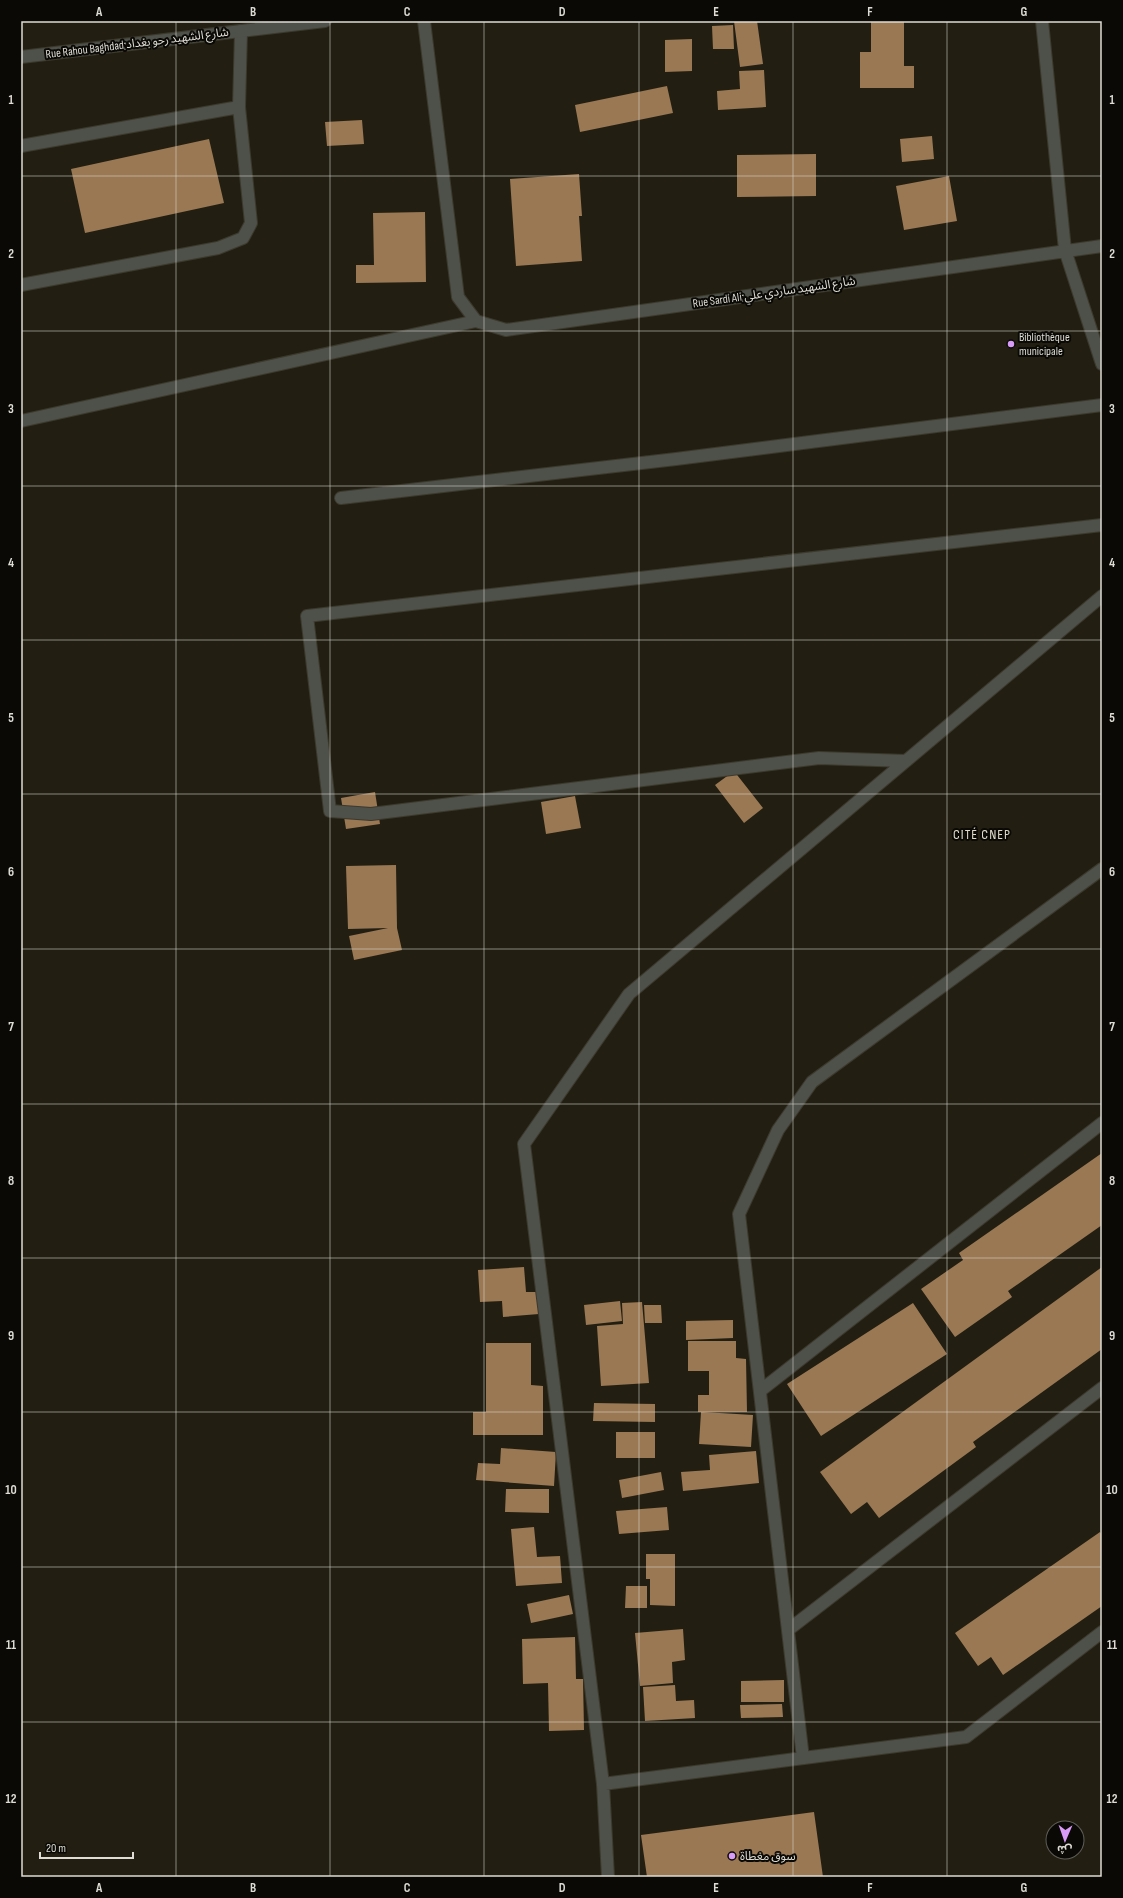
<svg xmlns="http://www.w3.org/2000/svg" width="1123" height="1898" font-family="'Sofia Sans Condensed','Noto Sans Arabic',sans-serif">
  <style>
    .building { fill: #9a7853 }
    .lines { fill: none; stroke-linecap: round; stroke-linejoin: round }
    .lane-casing { stroke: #3c392d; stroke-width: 14 }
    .street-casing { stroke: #3c392d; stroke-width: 14 }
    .lane { stroke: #4e504a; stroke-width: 12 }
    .street { stroke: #4e504a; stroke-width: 12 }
    .grid { fill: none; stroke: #dedcd4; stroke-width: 1; stroke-opacity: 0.55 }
    .poi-dot { fill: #d89bf8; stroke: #0a0905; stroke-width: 1.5 }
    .labels { text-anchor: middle; stroke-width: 4; stroke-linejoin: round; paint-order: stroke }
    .street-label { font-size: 12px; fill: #dedcd4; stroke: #0a0905 }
    .poi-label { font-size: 12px; fill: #dedcd4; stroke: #0a0905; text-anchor: start }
    .quarter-label { font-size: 14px; letter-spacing: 1px; fill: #e0dccb; stroke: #0a0905 }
    .neatline { fill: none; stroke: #dedcd4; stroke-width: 1.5 }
    .grid-label { font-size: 13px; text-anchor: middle; font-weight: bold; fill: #dedcd4 }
  </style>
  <rect width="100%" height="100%" fill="#221f12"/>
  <path class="building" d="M734,21H757L763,64L740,67Z
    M871,21H904V66H914V88H860V52H871Z
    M733,25L734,49H713L712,26Z
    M692,39V71L665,72V40Z
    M764,70L766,107L718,110L717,91L740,89L739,71Z
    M667,86L673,113L580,132L575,105Z
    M362,120L364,144L327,146L325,122Z
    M932,136L934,159L902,162L900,139Z
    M209,139L224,203L85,233L71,169Z
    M816,154V196L737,197V155Z
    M579,174L582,216H579L582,261L516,266L510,179Z
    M949,176L957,221L904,230L896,186Z
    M425,212L426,282L356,283V265H374L373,213Z
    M734,771L763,808L744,823L715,785Z
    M375,792L380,824L346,829L341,798Z
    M575,796L581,828L546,834L541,802Z
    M396,865L397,928L402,950L354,960L349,936L388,928L348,929L346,866Z
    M1102,1153V1225L1008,1291L1012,1297L955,1337L921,1289L963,1260L959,1253Z
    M524,1267L526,1292H537L539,1314L503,1317L502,1301L480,1302L478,1270Z
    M1102,1267V1349L973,1442L976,1447L879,1518L867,1502L851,1514L820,1472Z
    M620,1301L622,1321L586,1325L584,1305Z
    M642,1302L649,1383L601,1386L597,1326L623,1324L622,1303Z
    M913,1303L947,1354L821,1436L787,1384Z
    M644,1305H661L662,1323H645Z
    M733,1320V1338L686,1340V1321Z
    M688,1341H736V1358L746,1359L747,1412H703L753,1415L751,1447L699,1444L701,1412H698V1395H709V1371H688Z
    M486,1343H531V1385L543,1386V1435H473V1412H486Z
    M594,1403L655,1404V1422L593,1421Z
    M616,1432H655V1458H616Z
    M501,1448L556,1452L554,1486L476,1480L478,1463L500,1464Z
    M756,1451L759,1483L683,1491L681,1472L710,1470L709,1455Z
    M661,1472L664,1490L622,1498L619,1480Z
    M506,1489H549V1513L505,1512Z
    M667,1507L669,1530L619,1534L616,1511Z
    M534,1527L537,1557L560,1556L562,1583L516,1586L511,1529Z
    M1100,1532L1102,1535V1606L1003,1675L991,1657L978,1666L955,1633Z
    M646,1554H675V1606L650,1605V1579H646Z
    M626,1586H647V1608H625Z
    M569,1595L573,1614L531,1623L527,1604Z
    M683,1629L685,1660L672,1662L673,1683L640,1686L635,1633Z
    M575,1637L576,1679H583L584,1730L549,1731L548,1683L523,1684L522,1639Z
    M784,1680V1702H741V1681Z
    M675,1685L676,1701L694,1700L695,1718L645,1721L643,1687Z
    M782,1704L783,1717L741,1718L740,1705Z
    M814,1812L823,1877H647L641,1835Z"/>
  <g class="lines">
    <defs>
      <path id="lane" d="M21,146L239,107
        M21,285L218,248L243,238L251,223L239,107L241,31"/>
      <path id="street" d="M424,21L458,297L476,321L506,330L1102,246
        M1042,21L1065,250L1102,364
        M21,57L325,21
        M21,421L476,321
        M341,498L676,459L1102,405
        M906,761L819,758L371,814L330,811L307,616L1102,525
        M760,1391L1102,1123
        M788,1630L1102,1388
        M803,1758L739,1214L778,1130L812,1082L1102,869
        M603,1784L966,1737L1102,1632
        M608,1877L603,1784L524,1144L629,994L1102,596"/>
    </defs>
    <use href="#lane" class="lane-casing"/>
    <use href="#street" class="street-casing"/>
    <use href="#lane" class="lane"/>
    <use href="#street" class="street"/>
  </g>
  <path class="grid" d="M176,21V1877M330,21V1877M484,21V1877M639,21V1877M793,21V1877M947,21V1877M21,176H1102M21,331H1102M21,486H1102M21,640H1102M21,794H1102M21,949H1102M21,1104H1102M21,1258H1102M21,1412H1102M21,1567H1102M21,1722H1102"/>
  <g class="poi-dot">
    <circle cx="1011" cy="344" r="4"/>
    <circle cx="732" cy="1856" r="4"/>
  </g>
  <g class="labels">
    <g class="street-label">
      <text transform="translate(137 43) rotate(-7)" y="4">Rue Rahou Baghdad;شارع الشهيد رحو بغداد</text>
      <text transform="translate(774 292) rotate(-8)" y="4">Rue Sardi Ali;شارع الشهيد ساردي علي</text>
    </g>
    <g class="poi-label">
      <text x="1019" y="341">Bibliothèque<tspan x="1019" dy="14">municipale</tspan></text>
      <text x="740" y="1860">سوق مغطاة</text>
    </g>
    <g class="quarter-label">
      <text x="982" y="839">CITÉ CNEP</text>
    </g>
  </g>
  <rect width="1123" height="1898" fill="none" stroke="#0a0905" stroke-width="44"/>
  <g transform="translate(1065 1840) rotate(182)"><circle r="19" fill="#0a0905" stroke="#5f5d58"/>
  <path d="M0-3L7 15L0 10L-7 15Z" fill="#d89bf8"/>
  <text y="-6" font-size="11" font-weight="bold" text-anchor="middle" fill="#dedcd4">ش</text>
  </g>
  <path d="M40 1852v6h93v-6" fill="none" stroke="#dedcd4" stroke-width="2"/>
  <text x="46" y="1852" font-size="12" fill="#dedcd4" stroke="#0a0905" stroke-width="3" paint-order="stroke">20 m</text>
  <rect x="22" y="22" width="1079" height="1854" class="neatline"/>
  <g class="grid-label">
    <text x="99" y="16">A</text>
    <text x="253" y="16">B</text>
    <text x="407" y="16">C</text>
    <text x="562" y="16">D</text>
    <text x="716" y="16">E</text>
    <text x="870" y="16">F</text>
    <text x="1024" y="16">G</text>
    <text x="11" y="104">1</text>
    <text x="1112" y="104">1</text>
    <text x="11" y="258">2</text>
    <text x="1112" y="258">2</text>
    <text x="11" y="413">3</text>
    <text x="1112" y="413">3</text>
    <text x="11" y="567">4</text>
    <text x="1112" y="567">4</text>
    <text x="11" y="722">5</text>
    <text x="1112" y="722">5</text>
    <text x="11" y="876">6</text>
    <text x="1112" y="876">6</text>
    <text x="11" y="1031">7</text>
    <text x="1112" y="1031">7</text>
    <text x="11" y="1185">8</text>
    <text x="1112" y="1185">8</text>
    <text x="11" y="1340">9</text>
    <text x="1112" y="1340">9</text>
    <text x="11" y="1494">10</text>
    <text x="1112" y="1494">10</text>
    <text x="11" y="1649">11</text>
    <text x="1112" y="1649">11</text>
    <text x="11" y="1803">12</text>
    <text x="1112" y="1803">12</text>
    <text x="99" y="1892">A</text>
    <text x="253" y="1892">B</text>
    <text x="407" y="1892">C</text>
    <text x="562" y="1892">D</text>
    <text x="716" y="1892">E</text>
    <text x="870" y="1892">F</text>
    <text x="1024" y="1892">G</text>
  </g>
</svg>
